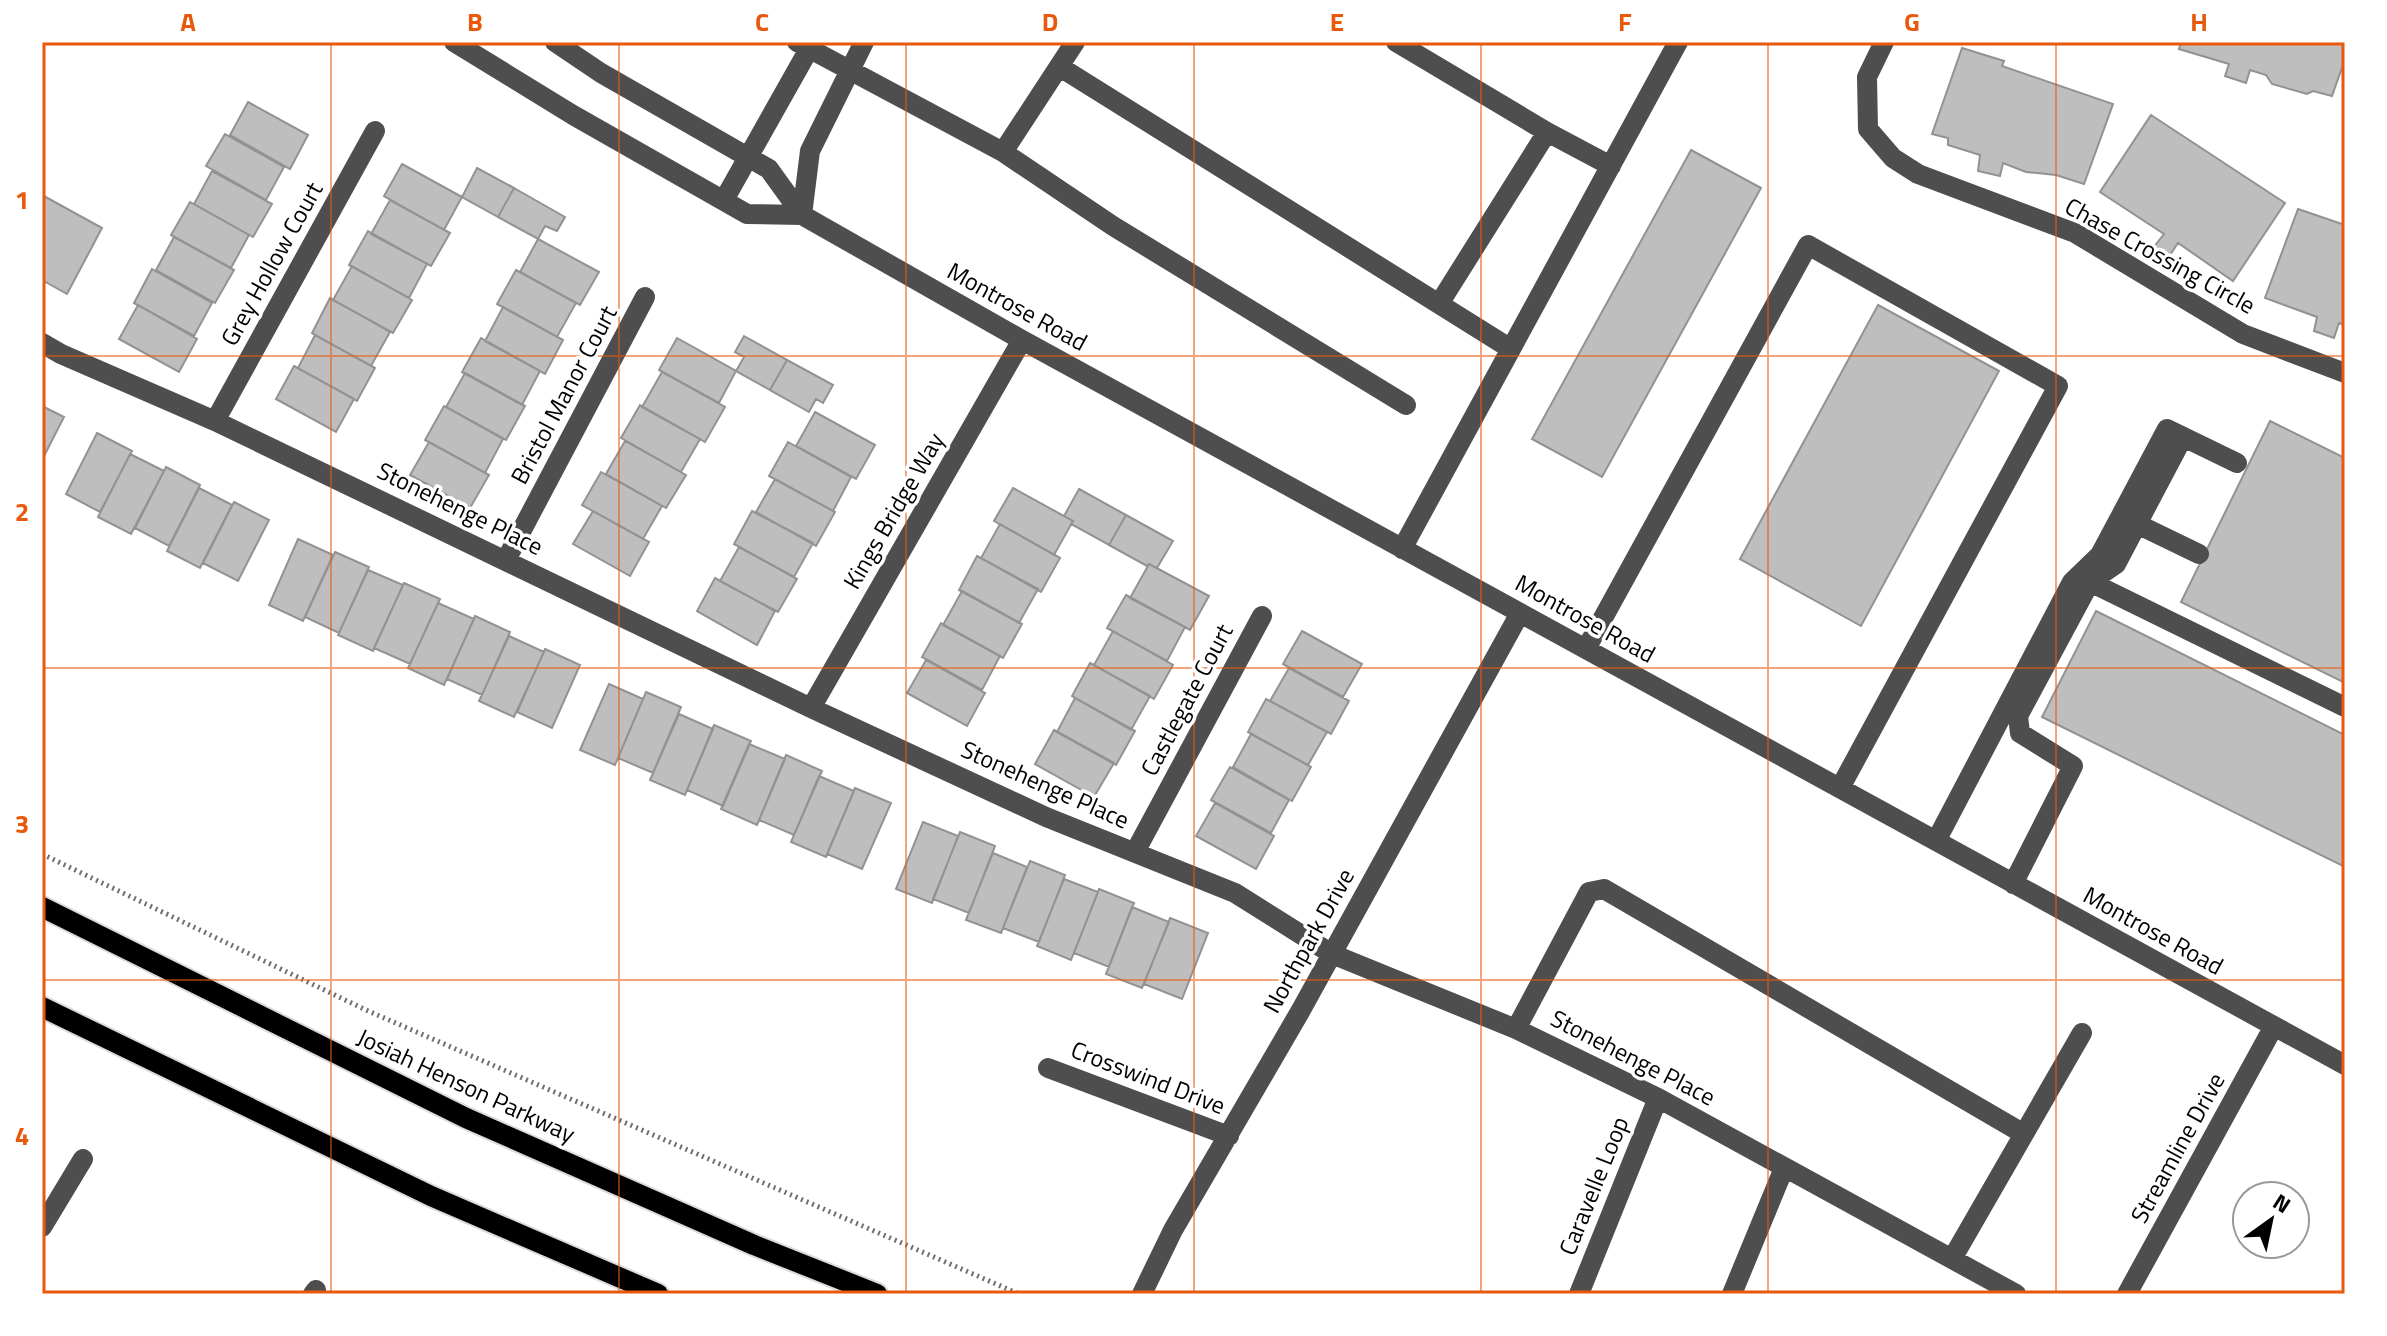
<svg xmlns="http://www.w3.org/2000/svg" width="2387" height="1336" font-family="'Titillium Web',sans-serif">
  <style>
    .building { fill: #bebebe; stroke: #929292; stroke-width: 2 }
    .lines { fill: none; stroke-linecap: round; stroke-linejoin: round }
    .major-casing { stroke: #dbdbdb; stroke-width: 24 }
    .path { stroke: #707070; stroke-width: 5; stroke-dasharray: 2 4; stroke-linecap: butt }
    .minor { stroke: #4e4e4e; stroke-width: 20 }
    .major { stroke: #000; stroke-width: 20 }
    .grid { fill: none; stroke: #e8590c; stroke-width: 2; stroke-opacity: 0.55 }
    .labels { text-anchor: middle; stroke-width: 7; stroke-linejoin: round; paint-order: stroke }
    .street-label { font-size: 24px; fill: #000; stroke: #fff }
    .neatline { fill: none; stroke: #e8590c; stroke-width: 3 }
    .grid-label { font-size: 26px; text-anchor: middle; font-weight: bold; fill: #e8590c }
  </style>
  <rect width="100%" height="100%" fill="#fff"/>
  <path class="building" d="M2181,42H2345V59L2332,96L2313,91L2307,94L2272,84L2266,75L2250,70L2246,83L2225,76L2229,64L2179,49Z
    M1962,48L2004,61L2002,66L2113,104L2084,184L2056,175L2026,172L2003,163L2000,176L1978,171L1980,155L1948,145V138L1932,134Z
    M248,102L308,135L290,169L230,135Z
    M2151,115L2285,203L2233,281L2178,243L2168,258L2153,248L2164,234L2100,192Z
    M225,134L284,167L266,200L206,166Z
    M1691,150L1761,188L1602,477L1532,439Z
    M402,164L462,197L444,230L384,196Z
    M477,168L514,188L498,217L462,197Z
    M212,171L272,204L253,237L194,204Z
    M514,188L565,217L557,231L545,226L538,239L498,217Z
    M42,195L102,228L67,294L42,280Z
    M390,200L450,233L431,266L371,234Z
    M190,202L249,235L231,268L171,235Z
    M2298,209L2345,225V325L2339,323L2334,338L2314,331L2317,317L2265,298Z
    M368,231L427,264L409,298L349,265Z
    M174,237L234,270L215,303L156,270Z
    M538,239L599,272L580,305L520,272Z
    M352,266L412,300L393,333L333,300Z
    M152,269L212,303L194,336L134,303Z
    M516,270L576,303L557,337L497,304Z
    M330,298L390,332L371,366L312,333Z
    M138,305L197,339L179,372L119,339Z
    M1878,305L1999,371L1861,626L1740,559Z
    M503,307L563,340L545,374L485,341Z
    M315,335L375,368L357,401L298,368Z
    M744,336L787,360L770,390L736,371L744,357L735,352Z
    M481,338L540,371L522,405L462,372Z
    M677,338L736,371L719,403L659,370Z
    M787,360L833,385L823,403L816,399L809,412L770,390Z
    M294,366L354,399L336,432L276,399Z
    M662,372L725,407L705,442L642,407Z
    M465,373L525,406L506,440L446,407Z
    M640,405L700,439L681,472L621,438Z
    M42,406L64,417L42,460Z
    M444,406L503,439L485,473L425,440Z
    M815,412L875,445L856,479L796,446Z
    M2270,421L2345,458V683L2181,602Z
    M97,433L132,451L100,512L66,494Z
    M625,441L686,475L666,508L606,474Z
    M429,442L489,475L470,508L410,475Z
    M788,442L851,477L833,511L769,476Z
    M130,454L164,471L131,534L98,517Z
    M166,467L200,485L169,546L135,528Z
    M601,472L662,506L643,539L582,505Z
    M775,479L835,512L816,546L756,512Z
    M199,488L232,505L200,568L167,551Z
    M1013,488L1073,521L1054,555L994,521Z
    M1079,489L1126,515L1109,545L1071,524L1073,521L1064,516Z
    M234,502L269,520L238,581L203,563Z
    M593,511L649,542L630,576L573,544Z
    M752,511L813,543L794,577L734,544Z
    M1126,515L1173,541L1157,568L1149,564L1147,566L1109,545Z
    M1000,524L1060,558L1041,592L981,558Z
    M298,539L333,555L303,621L269,605Z
    M739,547L797,579L778,612L720,581Z
    M335,552L369,567L339,633L305,617Z
    M977,556L1038,589L1019,623L959,590Z
    M1149,564L1209,596L1190,630L1130,598Z
    M368,570L403,585L373,651L338,635Z
    M715,578L775,611L757,645L697,611Z
    M404,583L440,599L410,664L374,648Z
    M962,591L1022,624L1003,658L943,625Z
    M1126,595L1185,627L1167,661L1107,628Z
    M438,603L474,619L444,685L408,668Z
    M2096,611L2345,735V867L2042,717Z
    M475,616L510,632L482,695L447,679Z
    M941,623L1000,656L982,690L922,657Z
    M1113,631L1173,665L1154,699L1094,665Z
    M1302,631L1362,664L1343,697L1283,664Z
    M509,636L544,652L514,717L479,701Z
    M545,649L580,665L552,728L517,712Z
    M926,660L985,693L967,726L907,693Z
    M1090,663L1150,696L1131,730L1072,696Z
    M1289,668L1349,701L1331,734L1270,701Z
    M609,684L643,699L615,765L580,750Z
    M646,692L681,707L653,773L618,758Z
    M1075,698L1135,731L1116,765L1057,732Z
    M1266,699L1327,732L1308,765L1248,732Z
    M679,714L713,729L685,795L650,780Z
    M714,725L751,741L723,806L687,790Z
    M1054,730L1114,763L1094,797L1035,764Z
    M1251,734L1311,767L1292,801L1233,767Z
    M749,744L785,759L757,825L721,809Z
    M786,755L822,771L794,835L759,820Z
    M1230,767L1289,800L1271,833L1211,800Z
    M819,776L854,791L826,857L791,842Z
    M855,788L891,803L862,869L827,854Z
    M1215,803L1274,836L1256,869L1196,836Z
    M923,822L958,836L932,903L896,889Z
    M960,832L995,846L969,913L933,899Z
    M993,853L1027,867L1001,933L966,920Z
    M1030,861L1065,875L1039,942L1003,928Z
    M1064,879L1098,892L1071,960L1037,946Z
    M1099,889L1134,903L1109,967L1074,953Z
    M1132,907L1169,922L1142,988L1106,974Z
    M1170,918L1208,933L1182,999L1144,984Z"/>
  <g class="lines">
    <defs>
      <path id="major" d="M42,907L466,1118L754,1245L877,1294
        M42,1007L431,1196L658,1294"/>
    </defs>
    <use href="#major" class="major-casing"/>
    <path class="path" d="M42,854L366,1010L1019,1294"/>
    <path class="minor" d="M454,42L573,115L747,214L802,215
      M555,42L601,73L769,169L802,215L1022,340L2345,1065
      M797,42L1003,152L1113,226L1406,405
      M1396,42L1547,132L1611,166
      M1884,42L1867,77L1868,129L1893,158L1918,174L2075,233L2243,334L2345,373
      M1060,67L1511,349
      M1003,152L1075,42
      M724,200L809,49
      M802,215L810,151L864,42
      M1439,304L1547,132
      M42,343L61,354L215,421L811,708L1046,817L1235,893L1332,954L1516,1029L1658,1098L2016,1294
      M215,421L375,131
      M2137,524L2199,554
      M1402,549L1678,42
      M506,560L645,297
      M2090,582L2116,564L2183,437
      M1586,649L1808,245L2058,386L1840,788
      M811,708L1022,340
      M1936,841L2072,582L2100,555L2167,429L2237,463
      M1135,852L1262,616
      M2013,884L2073,766L2020,733L2018,716L2090,582L2345,707
      M1516,1029L1589,892L1604,889L2024,1134
      M1048,1068L1229,1136
      M42,1227L83,1159
      M1952,1259L2082,1033
      M313,1294L316,1290
      M1142,1294L1173,1230L1301,1010L1520,613
      M1579,1294L1658,1098
      M1732,1294L1784,1168
      M2127,1294L2274,1026"/>
    <use href="#major" class="major"/>
  </g>
  <path class="grid" d="M331,42V1294M619,42V1294M906,42V1294M1194,42V1294M1481,42V1294M1768,42V1294M2056,42V1294M42,356H2345M42,668H2345M42,980H2345"/>
  <g class="labels">
    <g class="street-label">
      <text transform="translate(2160 256) rotate(29)" y="8">Chase Crossing Circle</text>
      <text transform="translate(272 264) rotate(-61)" y="8">Grey Hollow Court</text>
      <text transform="translate(1017 307) rotate(29)" y="8">Montrose Road</text>
      <text transform="translate(564 395) rotate(-62)" y="8">Bristol Manor Court</text>
      <text transform="translate(460 509) rotate(26)" y="8">Stonehenge Place</text>
      <text transform="translate(894 511) rotate(-60)" y="8">Kings Bridge Way</text>
      <text transform="translate(1585 619) rotate(29)" y="8">Montrose Road</text>
      <text transform="translate(1187 700) rotate(-62)" y="8">Castlegate Court</text>
      <text transform="translate(1045 785) rotate(24)" y="8">Stonehenge Place</text>
      <text transform="translate(2153 931) rotate(29)" y="8">Montrose Road</text>
      <text transform="translate(1309 941) rotate(-61)" y="8">Northpark Drive</text>
      <text transform="translate(1633 1058) rotate(27)" y="8">Stonehenge Place</text>
      <text transform="translate(1148 1078) rotate(21)" y="8">Crosswind Drive</text>
      <text transform="translate(466 1086) rotate(25)" y="8">Josiah Henson Parkway</text>
      <text transform="translate(2178 1148) rotate(-61)" y="8">Streamline Drive</text>
      <text transform="translate(1594 1186) rotate(-68)" y="8">Caravelle Loop</text>
    </g>
  </g>
  <rect width="2387" height="1336" fill="none" stroke="#ffffff" stroke-width="88"/>
  <g transform="translate(2271 1220) rotate(33)"><circle r="38" fill="#ffffff" stroke="#999999" stroke-width="2"/>
  <path d="M0-6L14 30L0 20L-14 30Z" fill="#000000"/>
  <text y="-12" font-size="22" font-weight="bold" text-anchor="middle" fill="#000000">N</text>
  </g>
  <rect x="44" y="44" width="2299" height="1248" class="neatline"/>
  <g class="grid-label">
    <text x="188" y="31">A</text>
    <text x="475" y="31">B</text>
    <text x="762" y="31">C</text>
    <text x="1050" y="31">D</text>
    <text x="1337" y="31">E</text>
    <text x="1625" y="31">F</text>
    <text x="1912" y="31">G</text>
    <text x="2199" y="31">H</text>
    <text x="22" y="209">1</text>
    <text x="22" y="521">2</text>
    <text x="22" y="833">3</text>
    <text x="22" y="1145">4</text>
  </g>
</svg>
